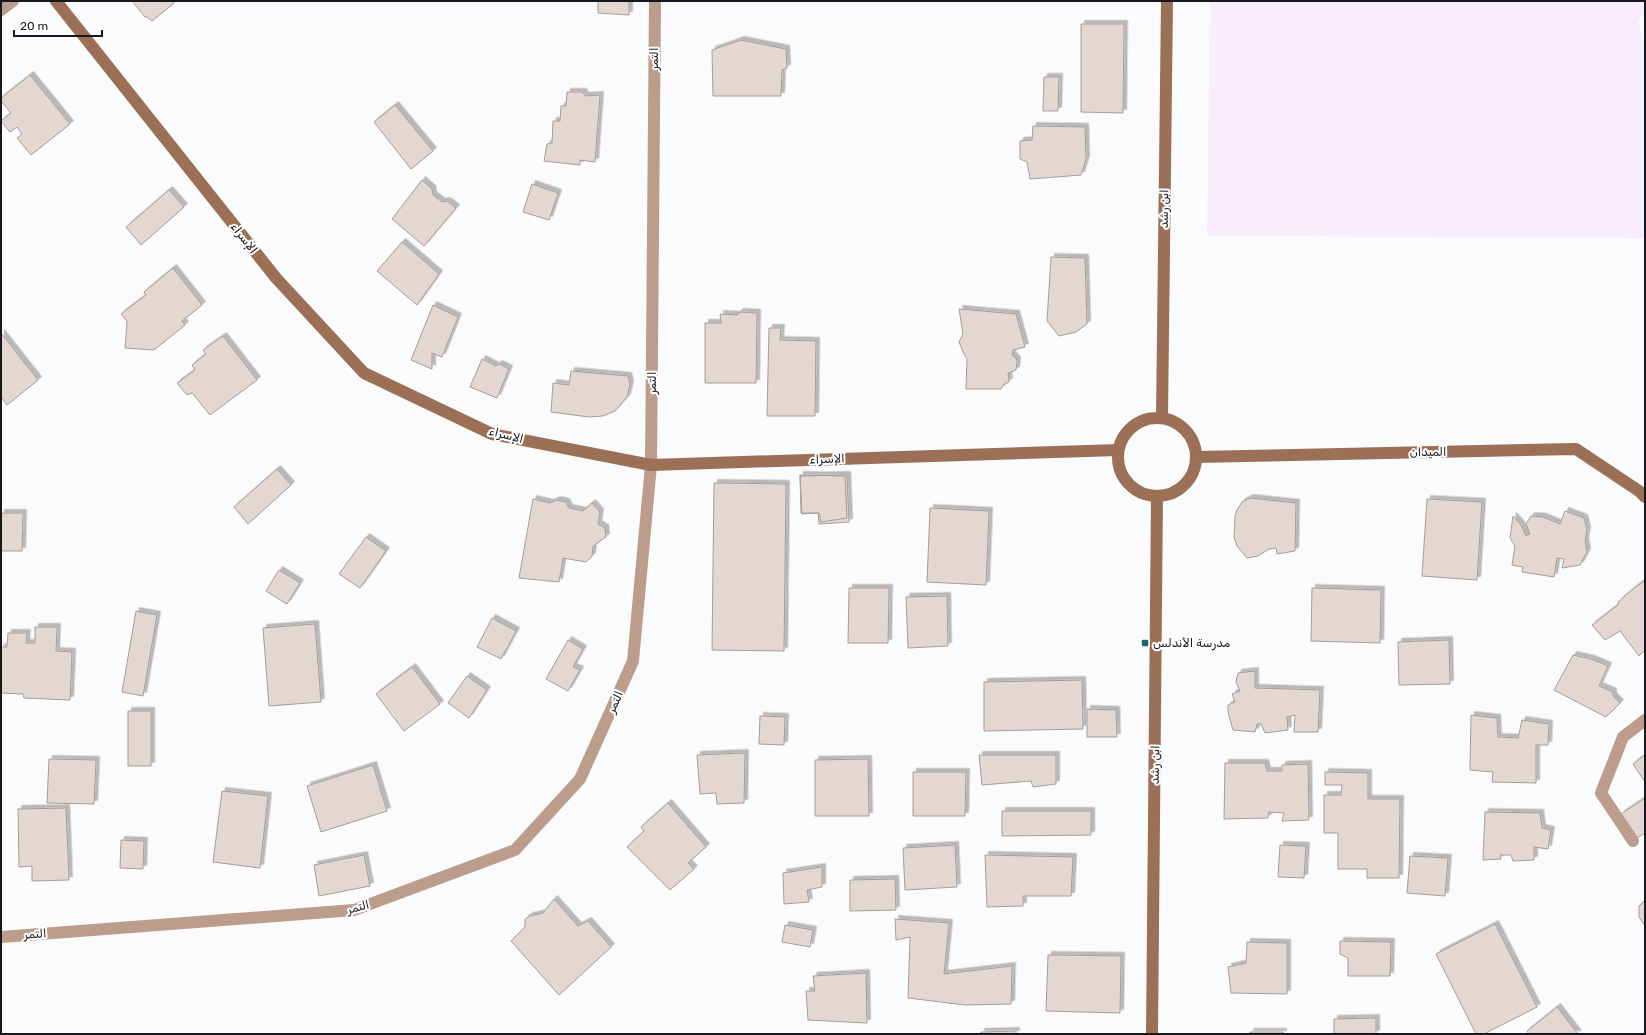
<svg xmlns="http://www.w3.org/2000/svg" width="1646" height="1035" font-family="Rubik,Vazirmatn,sans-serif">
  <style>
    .education { fill: #f7edfd }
    .building { fill: #e4d7d1; stroke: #a79c96; filter: url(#shadow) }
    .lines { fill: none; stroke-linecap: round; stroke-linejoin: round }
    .street { stroke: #bc9d8c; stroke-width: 12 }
    .secondary { stroke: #9c7056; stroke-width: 12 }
    .poi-dot { fill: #1b686c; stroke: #fff; stroke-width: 1.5 }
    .labels { text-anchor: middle; stroke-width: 4; stroke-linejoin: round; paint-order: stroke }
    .street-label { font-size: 12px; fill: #17181c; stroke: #fff }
    .poi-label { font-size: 12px; fill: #17181c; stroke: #fff; text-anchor: start }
  </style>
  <defs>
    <filter id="shadow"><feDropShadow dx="3.5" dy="-3.5" stdDeviation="0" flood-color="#0004"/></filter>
  </defs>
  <rect width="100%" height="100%" fill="#fafbfd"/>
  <path class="education" d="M1210,1H1645V12L1638,22L1645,41V238L1207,236Z"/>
  <path class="building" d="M132,1H174L173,4L152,21L147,17H145Z
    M598,1H629V15L598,13Z
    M1081,24H1124L1123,113L1081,112Z
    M741,40L786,49L787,68L782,70L781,96H713L712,50Z
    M30,75L70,124L31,155L17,138L22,134L17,127L10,132L1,121L11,113L1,101V98Z
    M1044,77H1059L1058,111H1043Z
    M567,92H583L585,96L600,95L595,162L580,160V165L544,161L547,144L552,143L553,121H560L561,106H566Z
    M395,105L433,151L411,169L374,122Z
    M1033,126L1085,127L1086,159L1081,175L1030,179L1027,162L1020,159V141L1032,140Z
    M422,180L432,189L433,195L442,202L447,201L456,208L424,246L392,219Z
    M532,184L558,193L549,220L523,212Z
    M169,190L184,207L141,245L126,227Z
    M402,242L439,274L417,305L377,271Z
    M1051,257L1085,258L1087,324L1076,332L1059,336L1047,321Z
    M173,268L202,305L182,321L185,325L154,350L125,348L127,321L121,314L146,295L144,292Z
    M433,305L458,317L442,357L432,353V369L411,360Z
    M959,309L1016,314L1025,347L1013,350L1012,355L1017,360L1016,370L1008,373L1009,382L1003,385L1001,389H966L967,359L964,354L959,342L963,334Z
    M740,312L757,313L756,383H705V323H721L720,314L737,315Z
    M769,328H781L780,340L816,341L815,416H767Z
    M1,333L38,380L7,405L1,397Z
    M223,336L257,380L210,415L192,393L187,395L177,383L195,370L192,365L206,354L203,350Z
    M482,359L496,366L499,364L509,369L497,398L470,387Z
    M571,371L628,376L630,384L627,397L615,411L603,416L589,417L551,412L553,383L569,385Z
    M277,469L291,485L248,524L234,507Z
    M800,475L845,476L847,518L821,522L819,513L802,514Z
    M847,475L849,522L819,524L818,513H801L800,476Z
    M714,483L786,484L784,651L712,650Z
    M1250,498L1296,503L1295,551L1277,554L1276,548L1269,549L1258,556L1247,558L1237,546L1234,537L1235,516L1237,510L1242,502Z
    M533,499L550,503L557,500L566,502L569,508L583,511L592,503L600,512L598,524L605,528L606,537L593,546L592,556L586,562L563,558L559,582L519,578Z
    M1427,499L1482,502L1477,580L1422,576Z
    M930,508L989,511L986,585L927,582Z
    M1565,511L1584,518L1587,530L1585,540L1587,552L1580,565L1562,568L1564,559L1557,558L1554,577L1522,572L1523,567L1512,565L1515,546L1510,538L1513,516L1521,525L1526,536L1530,534L1526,524L1531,516L1543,517L1560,524Z
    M1,513H23L22,551H1Z
    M366,537L386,551L360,588L339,574Z
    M279,570L300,583L287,604L266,591Z
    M1645,582V650L1639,656L1620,631L1605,640L1592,625L1619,604L1618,602L1633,589L1641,583Z
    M849,588H889L888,643H848Z
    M1312,588L1381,590L1380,643L1311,641Z
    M947,596L948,646L908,648L906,597Z
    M136,611L157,615L143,696L122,692Z
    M492,618L516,631L501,659L477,647Z
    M315,624L321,702L269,706L263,628Z
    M35,627H57L56,651L72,652L70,700L24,698L23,694L1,693V647H7L8,633H27L26,643H35Z
    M568,640L583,649L573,667L580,670L568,691L546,679Z
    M1449,640L1450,684L1399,685L1398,642Z
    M1573,655L1591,659L1608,666L1599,686L1613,692V696L1620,703L1606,717L1554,690Z
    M412,667L440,704L404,731L376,694Z
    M1255,671V688L1320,690L1318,732H1294L1295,715L1287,717L1288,730L1265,733L1261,724H1257L1255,732L1233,730L1228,712V705L1235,702L1232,694L1240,691L1236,682L1238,673Z
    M467,676L487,690L469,718L448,703Z
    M1082,680L1083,729L984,731V682Z
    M1087,709L1116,710L1117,737H1087Z
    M128,711H151V766H128Z
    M1471,715L1497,718L1498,737L1518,738L1522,720L1549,724L1548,745H1536V783L1492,782L1493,772L1470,770Z
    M760,716L785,717L784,745L759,744Z
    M745,753L744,803L717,804L716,793L700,794L697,755Z
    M979,755H1056V784L1033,787L1031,781L982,785Z
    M1645,755V782L1633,764Z
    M49,759L96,760L94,804L47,803Z
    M868,759L869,816H815V760Z
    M1225,763H1265L1267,771H1282V765L1308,764L1309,820L1282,821L1284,813L1269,812L1268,818L1224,819Z
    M373,765L387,811L321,832L307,786Z
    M913,772H966L965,816H913Z
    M1325,772L1368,773V799H1400L1399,878H1367V869H1338V833H1324V795H1341L1342,785H1325Z
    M222,791L268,796L260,868L213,862Z
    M1645,798V833L1637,838L1621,814Z
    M668,803L706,847L688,863L694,869L670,890L627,847L644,831L641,827Z
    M66,808L69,880L32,881V866L19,867L18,809Z
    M1002,811H1091V835L1002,836Z
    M1485,812L1540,813L1542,828L1551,830L1548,849L1534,847V860L1513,861L1511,855H1500L1501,859L1483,860Z
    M121,840L144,841L143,869L120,868Z
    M955,845L957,887L905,890L903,848Z
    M1280,845L1306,846L1304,878L1278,877Z
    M364,855L370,886L319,896L314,865Z
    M985,855L1073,857L1071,896H1023V906L987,907Z
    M1410,856L1448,858L1445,896L1407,893Z
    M822,867V887L807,890L809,902L784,904L783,873Z
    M895,879L896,910L850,911V880Z
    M554,899L578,926L588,921L611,947L559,995L511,941L525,927V919L530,916L543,913Z
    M1645,900V926L1639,917V906Z
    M895,919L949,923L944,974L1012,966L1011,1004L965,1005L908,998L910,937L896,940Z
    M1495,924L1537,1007L1484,1034H1476L1436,954Z
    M785,925L813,930L810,947L782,942Z
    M1340,941L1391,942L1390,976H1348V958L1340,954Z
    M1247,942L1287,943V994L1231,993L1228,967L1246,963Z
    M1048,955L1121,956L1120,1013L1046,1011Z
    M866,973L867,1023L808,1020L806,991H815L813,976Z
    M1557,1007L1578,1034H1529L1527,1031Z
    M1376,1018V1034H1334V1019Z
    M1016,1031V1034H981V1032Z
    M1250,1032H1283V1034H1250Z"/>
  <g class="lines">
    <path class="street" d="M1,10L13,1
      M1633,841L1601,793L1623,737L1645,720
      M1,937L354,910L515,850L580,779L633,661L651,465L655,1"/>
    <path class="secondary" d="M56,1L276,278L364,373L492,434L651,465L1118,450
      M1162,417L1167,1
      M1118 457a39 39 0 1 1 78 0a39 39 0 1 1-78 0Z
      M1196,457L1576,449L1639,491L1645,497
      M1152,1034L1157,496"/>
  </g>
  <rect class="poi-dot" x="1141" y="639" width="8" height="8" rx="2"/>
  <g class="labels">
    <g class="street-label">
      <text transform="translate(654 59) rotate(-90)" y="4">التمر</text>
      <text transform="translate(1164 209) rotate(-89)" y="4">ابن رشد</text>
      <text transform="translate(244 238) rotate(52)" y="4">الإسراء</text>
      <text transform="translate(652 383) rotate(-90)" y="4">التمر</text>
      <text transform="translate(506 435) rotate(14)" y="4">الإسراء</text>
      <text transform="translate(1428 452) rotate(-1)" y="4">الميدان</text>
      <text transform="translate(827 459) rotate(-2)" y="4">الإسراء</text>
      <text transform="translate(615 702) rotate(-66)" y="4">التمر</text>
      <text transform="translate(1155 765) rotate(-89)" y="4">ابن رشد</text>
      <text transform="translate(358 907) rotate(-14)" y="4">التمر</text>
      <text transform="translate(35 934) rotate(-4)" y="4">التمر</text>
    </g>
    <g class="poi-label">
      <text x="1153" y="647">مدرسة الأندلس</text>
    </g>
  </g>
  <rect width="1646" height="1035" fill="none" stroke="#17181c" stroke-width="4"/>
  <path d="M14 30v6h88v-6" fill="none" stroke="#17181c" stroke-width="2"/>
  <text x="20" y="30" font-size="12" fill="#17181c" stroke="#ffffff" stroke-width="3" paint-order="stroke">20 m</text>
</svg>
